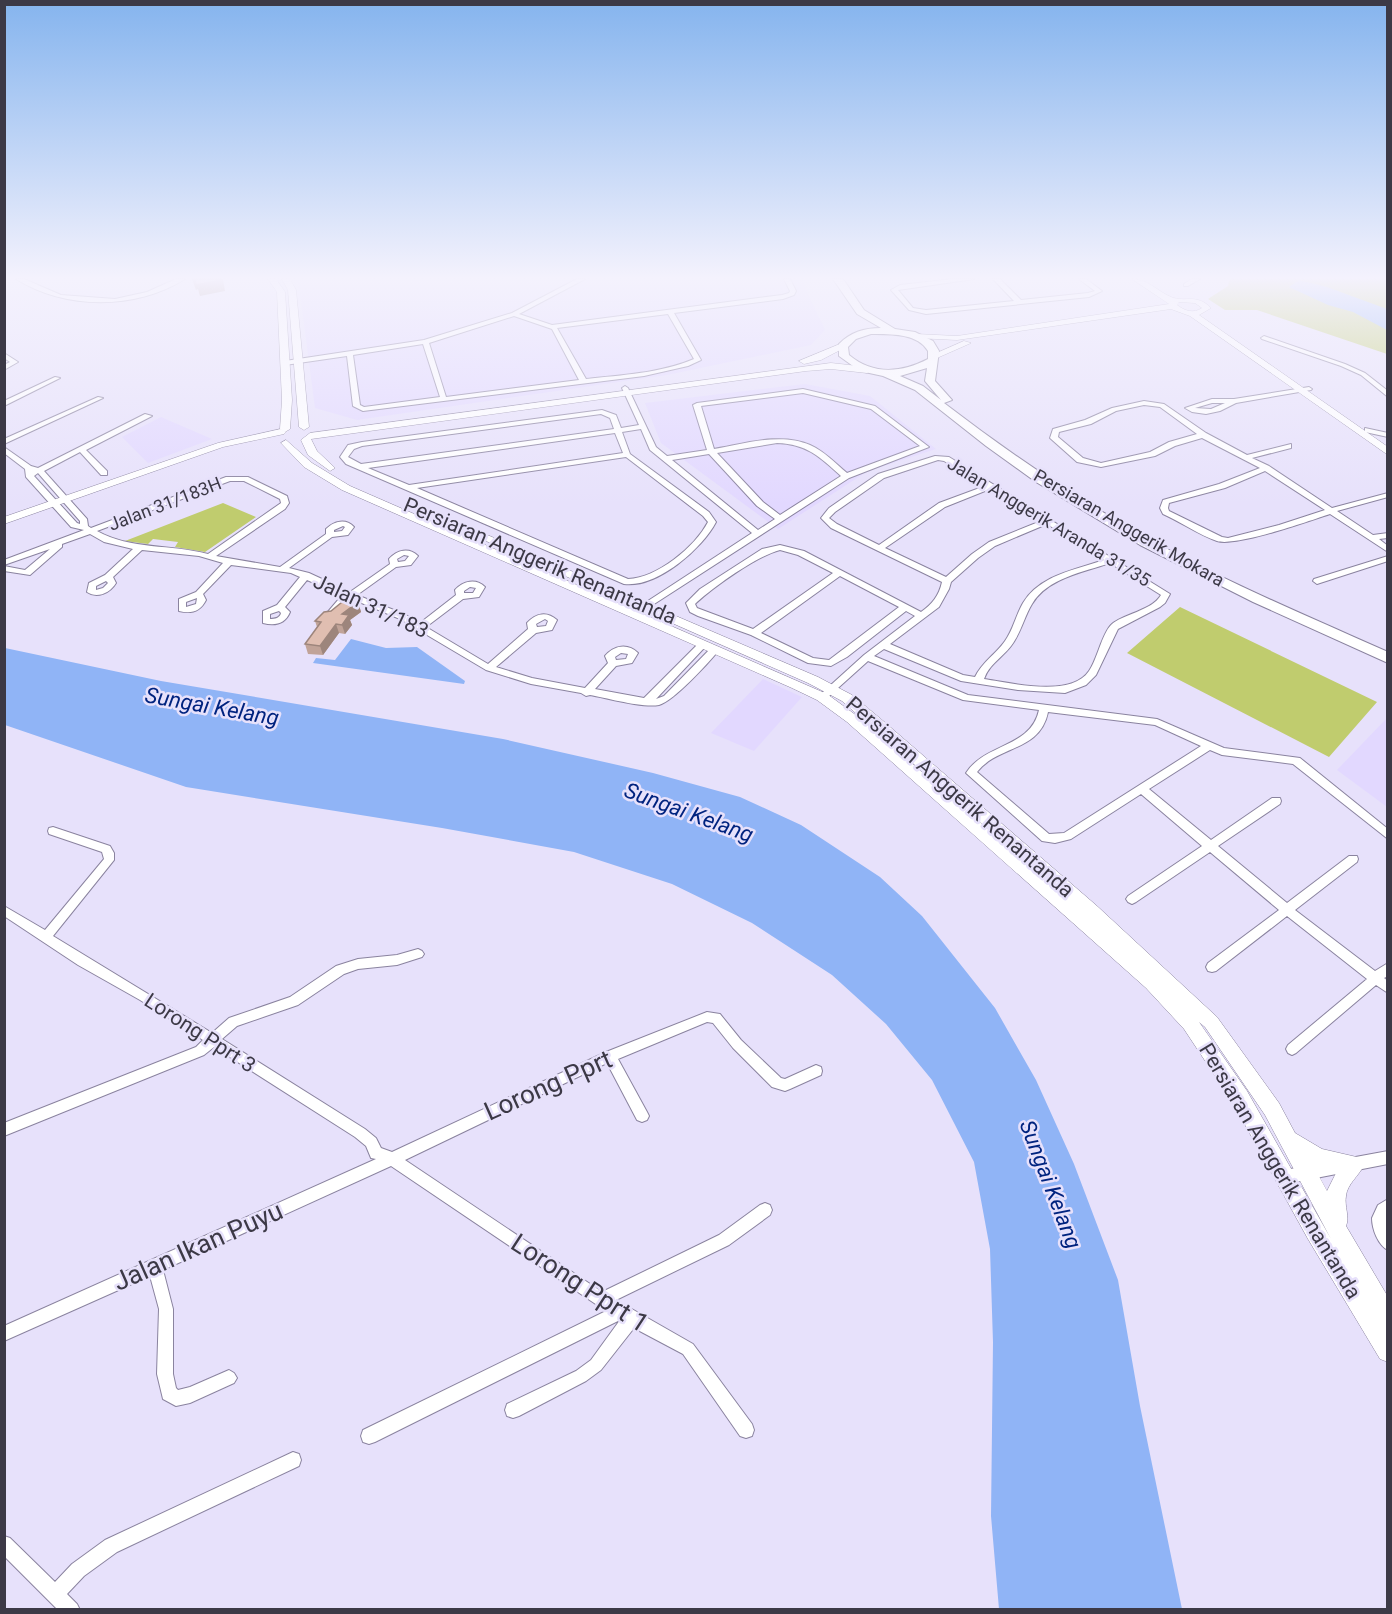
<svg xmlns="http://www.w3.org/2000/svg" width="1392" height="1614" font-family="Roboto,sans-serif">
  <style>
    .built { fill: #e2d8ff }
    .green { fill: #c0cc6e }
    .water { fill: #90b4f6 }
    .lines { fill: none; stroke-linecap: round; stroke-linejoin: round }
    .minor-casing { stroke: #8a839f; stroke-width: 2 }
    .tertiary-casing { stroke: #8a839f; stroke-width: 1 }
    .secondary-casing { stroke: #8a839f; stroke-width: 1 }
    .primary-casing { stroke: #8a839f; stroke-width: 2 }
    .minor { fill: #fff; fill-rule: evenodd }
    .tertiary { fill: #fff; fill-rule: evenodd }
    .secondary { fill: #fff; fill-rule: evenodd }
    .primary { fill: #fff; fill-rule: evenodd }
    .wall { fill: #c1a398 }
    .shaded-wall { fill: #9d857c }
    .building { fill: #e0beb1; stroke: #9d857c; stroke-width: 1.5 }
    .labels { text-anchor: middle; stroke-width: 5; stroke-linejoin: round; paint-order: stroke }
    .far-street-label { font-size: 18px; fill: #3c3946; stroke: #e7e1fb }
    .street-label { font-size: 21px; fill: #3c3946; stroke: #e7e1fb }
    .water-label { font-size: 22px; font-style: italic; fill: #00237f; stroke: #e7e1fb }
    .near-street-label { font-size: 26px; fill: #3c3946; stroke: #e7e1fb }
  </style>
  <rect width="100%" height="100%" fill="#e7e1fb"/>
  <path class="built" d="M296,279H801L825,330L811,345L667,375L357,420L315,408L299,286Z
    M805,384L870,396L936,449L868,471L778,529L661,443L645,403Z
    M161,417L212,439L148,463L122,437Z
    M763,679L802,697L754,751L711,733Z
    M1387,718V807L1337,770Z"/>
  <path class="green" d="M1230,279H1387V354L1257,310H1225L1208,299L1228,286Z
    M223,503L256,517L205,552L175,547L178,542L153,539L148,544L125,541Z
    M1180,607L1377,702L1329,757L1127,653Z"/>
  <path class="water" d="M1299,280L1327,287L1387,309V330L1353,312L1328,305L1289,287Z
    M351,639L386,648L417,647L465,681L464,684L313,663L316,658L335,660Z
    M5,648L161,681L503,739L653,773L740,797L801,825L880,877L922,916L995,1008L1036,1080L1074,1164L1118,1280L1140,1406L1182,1609H999L991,1516L993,1342L990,1249L974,1162L932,1080L886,1024L832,975L752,923L672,884L574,852L442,828L186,787L5,725Z"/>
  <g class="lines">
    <defs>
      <path id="minor" d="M16,279H24L61,295L115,299L147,292L176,279H185C135,310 66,310 16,279Z
        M577,279H585L519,314L552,325L782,295L789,293L790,291L784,279H790L796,291L794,295L783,299L674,313L701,360L688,366L644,376L363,411L353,406L347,356L285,365L282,363L285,361L424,340L512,313ZM668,314L694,359C661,373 622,375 586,379L557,328ZM514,316L552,329L579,380L446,397L429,343ZM423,344L440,397L364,407L360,405L353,355Z
        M953,279H974L898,290L913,308L926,310L1014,301L993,279H1000L1021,300L1088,293L1095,291L1079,279H1086L1102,291L1089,297L926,314L909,310L891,290L900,285Z
        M1192,279H1200L1188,286H1184V284Z
        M1264,336L1345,364L1365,373L1388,391V397L1361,375L1341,366L1262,339L1261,338Z
        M4,353L18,362L4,370V365L10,362L4,358Z
        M55,377L60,378L4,406V401Z
        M625,386L628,388L656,447L667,456L707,450L693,405L697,403L803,389L875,406L929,447L849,478L634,617L631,616V612L752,533L650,450L641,429L622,432L630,454L709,512L716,522C702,549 657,588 624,584L346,464L340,457L348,445L362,442L602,410L616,415L621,428L639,425L622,388ZM803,393L871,409L920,446L847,473C835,463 824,451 810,445C781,432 744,444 714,449L701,406ZM601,414L610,418L614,429L361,464L348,457L354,449L362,446ZM615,433L623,453L409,485L368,468ZM777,443C807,444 820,457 841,476L780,515L763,502L717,453ZM709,454L757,506L775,519L758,530L672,460ZM626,457L703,516L708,522C695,547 657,578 628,579L417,488Z
        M1309,387L1312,389L1311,390L1236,403L1220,411L1206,414L1192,412L1185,408L1212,399H1234ZM1212,403H1225L1211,409L1195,408Z
        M98,397L103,398L4,444V439Z
        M1144,401L1164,404L1206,433L1247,455L1291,444V448L1252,458L1269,466L1332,508L1388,493V497L1337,511L1373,535L1388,533V538L1379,539L1388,546V552L1330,514C1309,521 1236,547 1217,541C1199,535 1181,522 1163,514L1160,508L1163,500L1219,484L1260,468L1202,438L1175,446L1155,456L1101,467L1077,462L1050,438L1053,429L1085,420L1112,408ZM1144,405L1160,407L1197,434L1169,442L1150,452L1101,463L1083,458L1058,437L1059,432L1091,424L1116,411ZM1265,471L1325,510L1279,525L1228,538L1222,537L1169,511L1168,508L1169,503L1225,488Z
        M145,414L152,416L86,450L107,471V475H101L80,452L44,471L87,519L88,526L91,528L226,477H248L287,496L289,503L285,509L216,556L280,567L326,534V529C334,521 346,518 354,527L348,535L332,537L289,568L309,573L350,592L390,564L389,559C397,550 409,547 418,556L411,565L396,567L357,595L406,615L420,623L456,595L455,590C463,581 476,578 485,587L479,597L463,599L426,627L488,664L528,629L527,623C536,613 547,611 557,620L552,630L536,633L496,667L532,678L585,688L608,663L605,656C614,645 628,643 638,653L632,663L616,666L595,689L644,698L700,642H706L708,644L706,646L656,699L664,696L712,647L715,646L720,649C709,662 674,701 659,705C642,708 607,698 590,695L586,696L581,693L531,684L486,670L400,619L352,599L344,604L332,618H326V614L338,600L344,596L307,580L285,607L290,612C285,624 275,626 263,623V611L277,605L300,577L291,573L231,565L203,594L206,600C200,612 191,614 179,611V599L196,592L223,563L199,556L142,550L113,577L116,583C110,593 97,599 87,592L89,583L105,575L133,549L104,542L90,534L62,544V547L30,575L4,571V566L25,570L50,549L4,565V560L84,530L71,527L26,477L25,469L4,453V447L31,466L38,468ZM38,473L80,521V524L77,523L34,476ZM230,481H244L280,499L281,503L208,554C171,544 131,550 97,531ZM343,526L345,527L342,531L334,532V530ZM404,555L409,556L405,561L398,562L397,559ZM106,581L108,583L103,588L96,590V586ZM470,587L476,588L473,593H464V591ZM197,598L196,604L186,607V602ZM279,611L281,613C280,618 275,619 270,619V614ZM545,619L548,621L546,626L537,627L536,624ZM621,653L628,654L626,659L616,660L615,657Z
        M1365,428L1388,433V437L1365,432Z
        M935,456L949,457L1170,594L1165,603L1160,607L1118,629L1096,675L1086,685L1065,693L1018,690L961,681L884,649L874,656L968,695L1157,719L1224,748L1300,758L1388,829V839L1293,764L1222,755L1210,750L1149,789L1211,840L1272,798H1280L1281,801L1280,804L1218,846L1287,903L1349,856H1357L1358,859L1357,862L1295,910L1375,971L1388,963V976L1384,978L1388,981V993L1376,985L1296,1053L1292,1055L1288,1053L1286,1049L1288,1045L1367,979L1287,916L1216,971L1212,972L1208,971L1206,967L1208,963L1279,910L1210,852L1136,902L1132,904L1128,902L1126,899L1128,896L1202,846L1141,794L1071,839L1055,843L1042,841L966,773C985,743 1031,748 1039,710L963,700L868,661L828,697H822L820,695L822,693L864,655L915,616L906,611L847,657L831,666L808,663L751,635L698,616L690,612L686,603L700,589L762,549L780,545L804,551L921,612C932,604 939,596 942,582L831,528L821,518L829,508L878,474ZM938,460L944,461L985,486L939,503L879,545L837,524L829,518L835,512L884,478ZM990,489L1041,521L989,542L972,554L946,577L885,548L945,507ZM1047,524L1104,560C1075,570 1040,575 1023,603C1016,615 1013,630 1005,641C996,654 982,662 975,677L963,675L890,644L939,607L949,589L951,582L978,558L995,546ZM780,550L798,555L833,573L753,629L697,608L695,604C713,587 757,556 780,550ZM1110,563L1161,595C1152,611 1122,614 1111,625C1102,634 1097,660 1089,671C1071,698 1011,683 984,679C989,664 1002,658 1011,646C1021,633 1024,617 1032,604C1047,578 1084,572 1110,563ZM840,576L899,607L829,660L813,658L761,633ZM1048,712L1155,725L1201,746L1064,833L1049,834L977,772C998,745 1040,752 1048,712Z
        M1388,556V561L1320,583L1317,584L1313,581L1314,579Z
        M53,827L110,846L114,853V860L53,936L212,1033L229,1018L290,997L336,966L358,959L397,955L418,949L422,951L424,954L422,957L397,965L358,969L344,974L298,1005L237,1026L222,1039L365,1129L376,1138L381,1148L392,1152L606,1052L707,1012L720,1014L741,1040L781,1078L785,1079L816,1065L821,1067L822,1071L821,1075L790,1089L785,1091L772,1087L733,1048L713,1023L707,1022L618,1059L647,1112L649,1116L647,1120L642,1122L637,1120L607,1063L405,1160L602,1292L719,1235L760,1205L765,1203L770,1205L772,1210L770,1215L729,1245L616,1300L693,1344L752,1424L754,1430L752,1436L746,1438L740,1436L683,1354L634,1328L601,1370L586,1381L519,1416L513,1418L507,1416L505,1410L507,1404L576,1371L591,1360L620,1320L375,1442L369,1444L363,1442L361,1436L363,1430L606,1311L391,1166L163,1270L173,1309V1374L176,1388L178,1390L190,1387L229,1370L234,1373L237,1378L234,1383L190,1403L176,1406L163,1399L157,1374L159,1309L150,1276L4,1341V1326L376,1159L371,1158L366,1146L355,1137L214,1047L204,1055L4,1136V1123L196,1047L203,1040L140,1000L78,965L4,916V906L45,930L104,859L102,852L49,834L48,831L49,828Z
        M1388,1151V1164L1285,1184L1280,1182L1278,1177L1280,1172L1285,1170Z
        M1388,1199V1216L1386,1218L1388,1250C1378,1245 1372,1229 1372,1218L1378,1205Z
        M293,1452L299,1454L301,1460L299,1466L117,1552L84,1576L67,1594L77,1604L80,1610H58L4,1556V1536L10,1538L55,1582L72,1564L105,1540Z"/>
      <path id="tertiary" d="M1132,279C1148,279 1157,291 1171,297C1186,303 1196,293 1211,308L1199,315L1388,447V455L1190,316L1171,309L957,340L916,338L912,336L916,334L957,336L1169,304ZM1179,302L1195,303L1202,308C1193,314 1185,311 1177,305Z
        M964,341L971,343L937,358L930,356Z
        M281,429L286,432L284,434L223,447L4,524V517L218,443Z"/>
      <path id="secondary" d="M268,279H276L285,292L292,400L290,429L285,432L280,429L282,400L277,292Z
        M282,279H290L296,290L309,427L304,430L299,427L288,290Z
        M840,344L848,346L821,360L804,364L799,361Z
        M831,363L867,367L872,370L867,373L831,369L806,371L311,439L317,451L335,468L330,471L308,455L301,440L310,433Z
        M286,440L312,463L350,486L827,694L857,716L1013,851L842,701L808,683L461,530L467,527L471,528L818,677L852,695L882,720L1097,906L1217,1017L1279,1103L1295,1133L1322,1149L1361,1158L1364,1165C1359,1176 1347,1184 1346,1196C1344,1206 1350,1217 1346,1226L1388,1297V1362L1380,1359L1308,1239L1233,1103L1184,1029L1146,988L847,722L817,700L792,688L342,490L304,467L281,443ZM1199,1022L1205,1027L1265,1115L1331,1239L1247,1091ZM1313,1165L1337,1171L1327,1191Z"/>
      <path id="primary" d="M833,279H843L864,310L895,329L915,332L933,341L939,351L935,381L952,400L944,403C1009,453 1077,499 1149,539C1226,582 1307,616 1388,652V663L1253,602L1140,545L1036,482L986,446L915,390L883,376L860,371L839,356V344C851,332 864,328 881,328L857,314ZM871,334C889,334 918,333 928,351V359C901,373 873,375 849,355L848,347L856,339ZM927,368L925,381L941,400L923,386L900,376Z"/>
    </defs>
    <use href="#minor" class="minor-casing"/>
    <use href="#tertiary" class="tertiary-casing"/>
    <use href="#secondary" class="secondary-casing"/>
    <use href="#primary" class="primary-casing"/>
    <use href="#minor" class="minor"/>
    <use href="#tertiary" class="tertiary"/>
    <use href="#secondary" class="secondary"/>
    <use href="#primary" class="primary"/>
  </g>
  <path class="wall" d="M358,602L361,612L350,620L352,625L345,634L339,633L323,655L308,654L305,644L317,627L315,621L331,611Z"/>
  <path class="shaded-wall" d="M192,279H223L225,291L200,296L198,289L196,290Z
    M358,602L361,612L350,620L352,625L345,634L342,625V614Z
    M336,624L339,633L323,655L320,646Z"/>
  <path class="building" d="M195,279H221V280L196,285Z
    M347,598L358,602L342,614L349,615L342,625L336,624L320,646L305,644L321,622L315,621L324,612L331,611Z"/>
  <linearGradient id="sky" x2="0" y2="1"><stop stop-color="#85b4ee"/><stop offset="0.55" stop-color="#f4f2fd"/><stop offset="1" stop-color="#f4f2fd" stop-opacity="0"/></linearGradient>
  <rect width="1392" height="505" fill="url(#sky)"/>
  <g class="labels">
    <g class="far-street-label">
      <text transform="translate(165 504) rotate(-21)" y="6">Jalan 31/183H</text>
      <text transform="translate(1049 522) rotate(31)" y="6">Jalan Anggerik Aranda 31/35</text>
      <text transform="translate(1129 528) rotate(30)" y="6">Persiaran Anggerik Mokara</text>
    </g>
    <g class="street-label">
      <text transform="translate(540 561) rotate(23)" y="7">Persiaran Anggerik Renantanda</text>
      <text transform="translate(371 606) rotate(25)" y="7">Jalan 31/183</text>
      <text transform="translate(960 797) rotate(41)" y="7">Persiaran Anggerik Renantanda</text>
      <text transform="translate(200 1033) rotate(33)" y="7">Lorong Pprt 3</text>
      <text transform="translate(1280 1171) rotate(59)" y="7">Persiaran Anggerik Renantanda</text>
    </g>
    <g class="water-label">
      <text transform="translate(212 706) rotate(10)" y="8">Sungai Kelang</text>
      <text transform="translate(689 812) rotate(20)" y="8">Sungai Kelang</text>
      <text transform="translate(1051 1184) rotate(69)" y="8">Sungai Kelang</text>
    </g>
    <g class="near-street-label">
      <text transform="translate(548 1085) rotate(-24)" y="9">Lorong Pprt</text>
      <text transform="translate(198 1246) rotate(-24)" y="9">Jalan Ikan Puyu</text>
      <text transform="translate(580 1283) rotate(33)" y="9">Lorong Pprt 1</text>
    </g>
  </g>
  <rect width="1392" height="1614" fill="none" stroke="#3c3946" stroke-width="12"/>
</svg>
